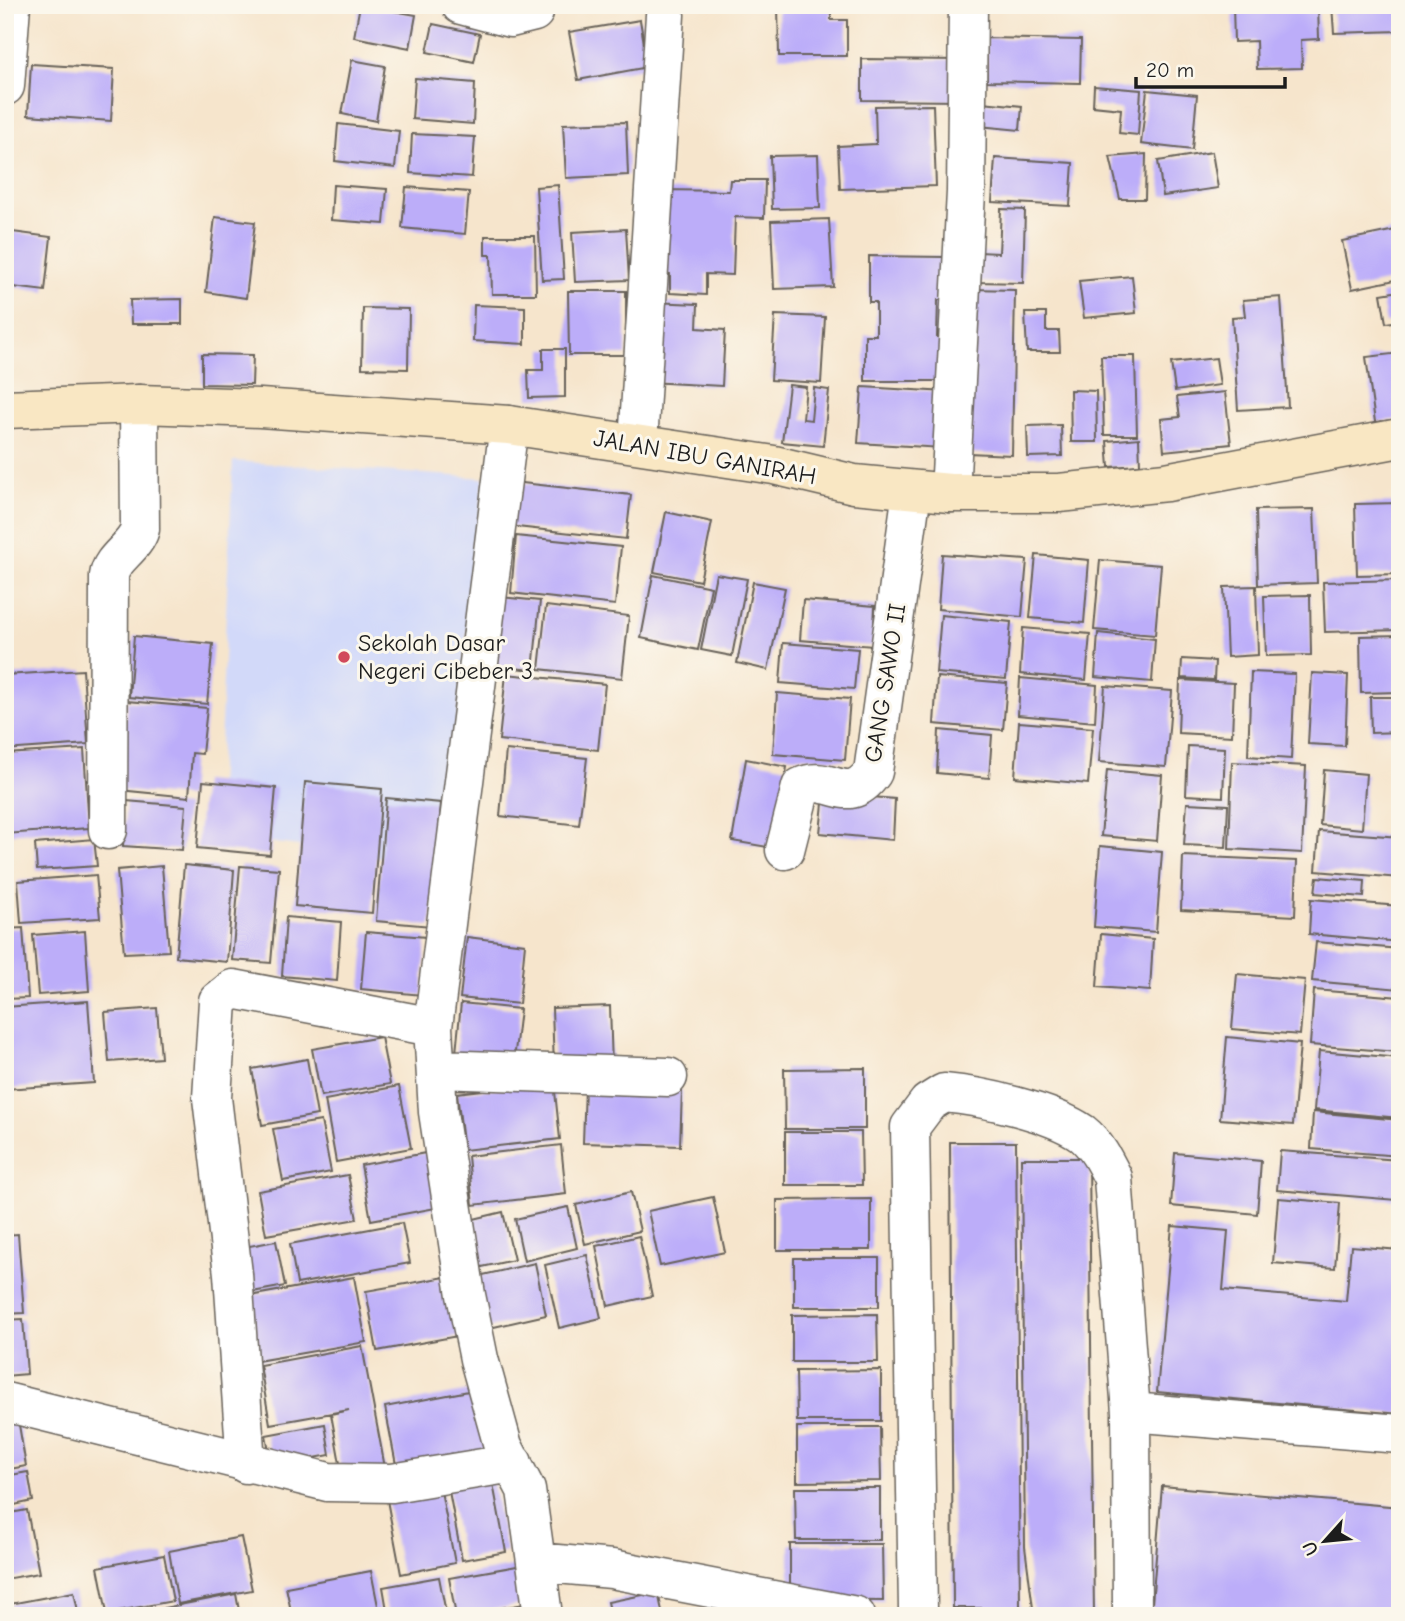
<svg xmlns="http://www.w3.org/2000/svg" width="1405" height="1621" font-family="'Comic Neue',sans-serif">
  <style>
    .built { fill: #d2d9f9 }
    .building { fill: #bcadf9 }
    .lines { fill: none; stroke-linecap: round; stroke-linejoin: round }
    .street-casing { stroke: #68625a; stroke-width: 41 }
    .secondary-casing { stroke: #68625a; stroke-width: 41 }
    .street { stroke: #fff; stroke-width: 38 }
    .secondary { stroke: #f9e7c3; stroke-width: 38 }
    .poi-dot { fill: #d1495b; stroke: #fbf7ec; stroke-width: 2.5 }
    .labels { text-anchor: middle; stroke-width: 6; stroke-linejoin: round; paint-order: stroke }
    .street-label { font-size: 24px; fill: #1c1c1c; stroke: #fbf7ec }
    .poi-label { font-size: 24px; fill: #1c1c1c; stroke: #fbf7ec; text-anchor: start }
  </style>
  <rect width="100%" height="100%" fill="#fbf7ec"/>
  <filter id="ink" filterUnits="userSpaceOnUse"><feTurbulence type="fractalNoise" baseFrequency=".0143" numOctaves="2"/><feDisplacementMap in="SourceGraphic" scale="14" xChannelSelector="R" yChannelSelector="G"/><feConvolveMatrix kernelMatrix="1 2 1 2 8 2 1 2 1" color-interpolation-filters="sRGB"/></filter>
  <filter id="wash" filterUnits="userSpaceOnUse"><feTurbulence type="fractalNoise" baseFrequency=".00686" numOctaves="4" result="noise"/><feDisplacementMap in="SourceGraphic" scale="28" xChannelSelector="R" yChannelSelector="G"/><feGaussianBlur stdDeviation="1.57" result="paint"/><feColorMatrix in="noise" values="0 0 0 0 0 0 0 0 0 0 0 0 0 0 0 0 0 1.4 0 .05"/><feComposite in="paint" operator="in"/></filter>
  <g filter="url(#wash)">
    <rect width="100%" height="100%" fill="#f6e5cc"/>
    <path class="built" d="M233,461L484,478L441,865L216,835Z"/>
    <g id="blocks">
      <path class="building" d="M360,5L416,15L410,48L354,37Z
        M778,5H831V20H847V56H779Z
        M1233,5H1318L1319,39L1301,40L1302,68L1257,69L1256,41L1234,42Z
        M1332,5H1400V31L1334,33Z
        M640,20L648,67L578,80L569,32Z
        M433,24L480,34L474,62L427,52Z
        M987,38L1081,40L1080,83L987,81Z
        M862,59L963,60L962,101L862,100Z
        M352,60L385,66L376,121L342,114Z
        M31,64L114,69L111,121L28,115Z
        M415,78L475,83L473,124L412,119Z
        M1094,86L1141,90L1138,135L1119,133L1121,109L1093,106Z
        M1147,90L1197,95L1192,150L1141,144Z
        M982,102L1022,106L1020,130L979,126Z
        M933,105L936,186L840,189L838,146L876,144L875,106Z
        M626,122L628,175L566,178L563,124Z
        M338,124L399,131L395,168L335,161Z
        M412,134L475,137L472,177L410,173Z
        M1212,152L1218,188L1163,196L1158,161Z
        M1146,154L1145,199H1120L1110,157Z
        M818,155L820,208L772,209L770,156Z
        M995,158L1073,163L1070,206L992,202Z
        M730,180H765L764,218L735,217L733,275L706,274V295L670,293V274H662L663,190L729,191Z
        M333,185L387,189L384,224L331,220Z
        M558,185L564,279L542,280L536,187Z
        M406,187L469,192L465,234L402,228Z
        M1001,209L1025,210L1023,283L977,282L979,252L999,253Z
        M215,217L255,222L246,298L206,292Z
        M829,219L833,287L774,289L771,221Z
        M626,229L629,280L575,282L572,232Z
        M1400,229V279L1352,289L1342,241Z
        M5,231L51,237L45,291L5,286Z
        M485,236H535L536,294H492L491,255H485Z
        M869,256L946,257V300H938L937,337H946V381H865V335H876V302H869Z
        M1132,276L1136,313L1084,318L1079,281Z
        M971,289L1015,290L1012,455L968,453Z
        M568,291H626V355H569Z
        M1400,291V321L1386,323L1381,294Z
        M1281,297L1288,407L1238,410L1232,317L1245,316L1243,300Z
        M182,299V324H131L130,300Z
        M652,302L698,304L697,328L725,330L722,386L648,382Z
        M474,305L525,307V344L473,341Z
        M363,308L409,309L408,369L362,368Z
        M1025,313H1046V331H1059L1060,352H1027Z
        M775,315L825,317L821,383L771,380Z
        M543,349H565V397L529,398L528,370H543Z
        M1400,353V419L1375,422L1366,357Z
        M202,354L253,355L252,385L202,384Z
        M1101,356H1135L1137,435H1104Z
        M1216,358L1220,385L1175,391L1171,363Z
        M789,385L806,387L803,419L811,420L814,388L829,390L823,446L782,442Z
        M862,387L947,392L943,448L858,443Z
        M1070,390L1096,391L1097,442H1071Z
        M1225,392L1231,444L1164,451L1161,419L1180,417L1177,397Z
        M1061,425L1062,456L1028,457L1027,426Z
        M1139,438L1140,465L1109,467L1107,441Z
        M513,482L631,495L626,539L508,526Z
        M1400,503V574L1357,575L1355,504Z
        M1314,509L1317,583L1258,585L1256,510Z
        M666,512L712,522L700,581L654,572Z
        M516,536L621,547L615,605L511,593Z
        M942,554L1027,560L1022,617L938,609Z
        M1036,555L1089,560L1084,623L1030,618Z
        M1100,560L1161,565L1155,635L1094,630Z
        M716,574L747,579L732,656L701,650Z
        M653,575L711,587L698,650L641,638Z
        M1400,580V630L1325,632L1323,582Z
        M753,582L785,588L768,670L737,663Z
        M1256,586L1258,655L1227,657L1224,587Z
        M1310,595L1311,655L1266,656L1264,596Z
        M500,597L540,601L533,670L493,666Z
        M803,600L875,606L873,646L800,640Z
        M546,606L629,616L622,678L539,669Z
        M941,615L1011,622L1006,679L936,673Z
        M1023,628L1090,634L1086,680L1020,674Z
        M1098,633L1155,639L1152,682L1095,677Z
        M1400,635V692L1361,693L1360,636Z
        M134,636L213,644L207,704L129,697Z
        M783,643L858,649L854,689L780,683Z
        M1182,659L1215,661L1214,680L1181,678Z
        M83,670L88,744L5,750V675Z
        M1251,672L1295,674L1291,759L1248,756Z
        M1312,673L1348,675L1345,746L1308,744Z
        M506,674L605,684L598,750L499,740Z
        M937,677L1007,683L1003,730L934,724Z
        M1020,678L1097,685L1095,722L1018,715Z
        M1180,680L1234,683L1232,736L1178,733Z
        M1105,686L1172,691L1166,767L1099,762Z
        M777,693L850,699L845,760L773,754Z
        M1370,697H1400V732L1371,733Z
        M127,701L207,708L202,754L192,753L189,797L119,790Z
        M1019,722L1093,728L1088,784L1015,777Z
        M939,730L992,735L989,778L937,773Z
        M1188,746L1225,748L1223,797L1186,795Z
        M84,749L89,828L5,834V754Z
        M506,750L587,758L579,825L500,816Z
        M746,759L787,767L773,848L732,841Z
        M1232,762L1306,766L1302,853L1229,849Z
        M1107,770L1162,775L1157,841L1101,836Z
        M1324,770L1366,774L1362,829L1320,825Z
        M203,781L276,788L270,855L197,848Z
        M305,782L382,789L372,913L295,906Z
        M824,793L895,799L893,840L820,833Z
        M386,798L441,803L431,926L376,921Z
        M126,801L186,806L182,850L123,846Z
        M1187,803L1228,805L1226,847L1184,845Z
        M1319,831L1400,837V878L1316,871Z
        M94,839L97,866L37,870L35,844Z
        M1100,846L1162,852L1156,932L1094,927Z
        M1183,856L1297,861L1295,916L1181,910Z
        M184,865L234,870L227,962L176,957Z
        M162,866L169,951L124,953L117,870Z
        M240,866L279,869L271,963L232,960Z
        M96,875L100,918L21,923L18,881Z
        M1317,877L1365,881L1364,897L1315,893Z
        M1311,899L1400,906V942L1309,934Z
        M286,917L341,922L337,981L282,976Z
        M23,928L28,998L5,999V929Z
        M85,931L89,991L38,995L33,935Z
        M366,932L426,937L422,995L361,989Z
        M1101,934L1153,939L1150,991L1097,987Z
        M467,937L525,944L519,1004L460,998Z
        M1316,942L1400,949V989L1312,981Z
        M1237,974L1305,980L1300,1035L1232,1029Z
        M1314,990L1400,997L1398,1052L1310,1045Z
        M88,1001L94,1083L5,1089V1007Z
        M461,1003L520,1009L513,1069L455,1063Z
        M610,1006L612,1067L554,1068L552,1008Z
        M157,1008L161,1058L109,1062L105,1012Z
        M381,1037L390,1084L321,1096L312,1049Z
        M1227,1037L1300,1044L1293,1125L1220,1119Z
        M1319,1051L1400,1058V1118L1314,1110Z
        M307,1059L317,1115L262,1125L252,1069Z
        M865,1068V1129H785L784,1069Z
        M554,1082L560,1139L464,1150L457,1093Z
        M399,1086L411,1148L336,1162L325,1100Z
        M585,1087L682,1091L680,1146L583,1143Z
        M1313,1112L1400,1120V1156L1311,1149Z
        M321,1121L331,1172L283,1181L273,1129Z
        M785,1132H861L862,1185H785Z
        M950,1142H1016L1020,1608H953Z
        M561,1145L566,1194L473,1205L468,1156Z
        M1280,1151L1399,1160L1396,1200L1277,1190Z
        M431,1152L441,1207L371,1220L361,1165Z
        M1175,1153L1261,1161L1257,1214L1171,1206Z
        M1021,1158H1089L1094,1616H1034L1025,1547Z
        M348,1175L357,1219L266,1235L258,1191Z
        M631,1192L640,1231L585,1244L576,1205Z
        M713,1197L725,1252L660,1266L648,1211Z
        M1278,1198L1340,1203L1335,1268L1273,1263Z
        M871,1199V1250H777V1200Z
        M568,1207L577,1248L524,1261L515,1219Z
        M503,1212L514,1260L468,1270L457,1223Z
        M402,1223L410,1263L297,1284L290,1244Z
        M1172,1226L1228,1231L1223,1290L1346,1301L1351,1246L1400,1250V1414L1157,1392Z
        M18,1234L24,1313L5,1314V1235Z
        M639,1236L652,1296L608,1306L596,1246Z
        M276,1241L285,1286L247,1293L239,1248Z
        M587,1255L601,1318L559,1328L545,1265Z
        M794,1258H879V1307H794Z
        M535,1263L546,1315L485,1329L474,1277Z
        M451,1276L463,1335L377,1351L366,1291Z
        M354,1277L366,1342L257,1361L244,1297Z
        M877,1314L878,1362H792V1315Z
        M23,1319L27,1374L5,1376V1320Z
        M362,1346L386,1473L343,1480L331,1414L349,1410L270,1424L260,1365Z
        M881,1370V1421H797L796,1371Z
        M474,1390L487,1454L397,1470L385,1407Z
        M17,1413L26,1466L5,1470V1415Z
        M325,1424L330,1455L272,1466L266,1435Z
        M797,1427H880L881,1481L797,1482Z
        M28,1472L33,1501L5,1507V1476Z
        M492,1478L506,1552L462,1560L448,1486Z
        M440,1486L455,1563L401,1574L386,1495Z
        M1162,1486L1400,1507V1616H1151Z
        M795,1488H880V1540H796Z
        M27,1510L39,1573L5,1579V1514Z
        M241,1537L252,1590L178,1604L169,1551Z
        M790,1544H882L883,1601L790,1600Z
        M164,1555L173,1601L107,1613L98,1567Z
        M523,1565L530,1603L456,1616L449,1578Z
        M371,1571L380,1616H292L286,1587Z
        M439,1577L446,1613L388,1616L383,1587Z
        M74,1592L79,1616H12L10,1604Z
        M658,1592L663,1616H611L608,1602Z
        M236,1594L240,1616H166L164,1608Z
        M160,1609L161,1616H130V1615Z"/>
    </g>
  </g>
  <g filter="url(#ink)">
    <use href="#blocks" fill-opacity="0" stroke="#68625a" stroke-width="2"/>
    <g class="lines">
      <defs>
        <path id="street" d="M461,5L510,18L534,12V5
          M5,86L11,5
          M509,425L433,1027L438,1112L466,1295L479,1359L503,1446L526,1490L536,1562L612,1569L856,1616
          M638,443L665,15
          M950,493L966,192L968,5
          M108,830L109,576C111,558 135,548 140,529L139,404
          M785,850L801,787C830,772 847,809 873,772L912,491
          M436,1069L668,1077
          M5,1402L328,1482L392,1483L513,1463
          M1131,1412L1400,1434
          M246,1464L233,1274L212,1098L218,1001L233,989L433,1027
          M536,1562L543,1616
          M918,1610L910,1127L928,1103L944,1093C981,1096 1052,1112 1082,1133C1096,1144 1105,1162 1113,1178L1131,1412L1132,1616"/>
        <path id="secondary" d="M5,409L139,404L260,408L509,425L774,465L854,484L950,493H1059L1166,482L1400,438"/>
      </defs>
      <use href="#street" class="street-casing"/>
      <use href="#secondary" class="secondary-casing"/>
      <use href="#street" class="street"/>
      <use href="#secondary" class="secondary"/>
    </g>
  </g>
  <circle class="poi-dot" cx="344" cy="657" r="7"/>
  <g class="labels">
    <g class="street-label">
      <text transform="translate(705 457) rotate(10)" y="8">JALAN IBU GANIRAH</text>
      <text transform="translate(885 683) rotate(-81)" y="8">GANG SAWO II</text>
    </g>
    <g class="poi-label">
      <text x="358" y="651">Sekolah Dasar<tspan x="358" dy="28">Negeri Cibeber 3</tspan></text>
    </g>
  </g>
  <rect width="1405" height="1621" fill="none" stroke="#fbf7ec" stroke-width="28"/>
  <g transform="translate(1325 1541) rotate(243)" stroke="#fbf7ec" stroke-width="5" paint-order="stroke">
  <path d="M0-5L12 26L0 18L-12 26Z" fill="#1c1c1c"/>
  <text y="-10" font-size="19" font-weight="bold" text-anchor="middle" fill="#1c1c1c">U</text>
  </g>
  <path d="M1136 77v10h149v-10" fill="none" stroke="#1c1c1c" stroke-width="3.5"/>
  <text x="1146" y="77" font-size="21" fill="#1c1c1c" stroke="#fbf7ec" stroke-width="5" paint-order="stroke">20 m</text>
</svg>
